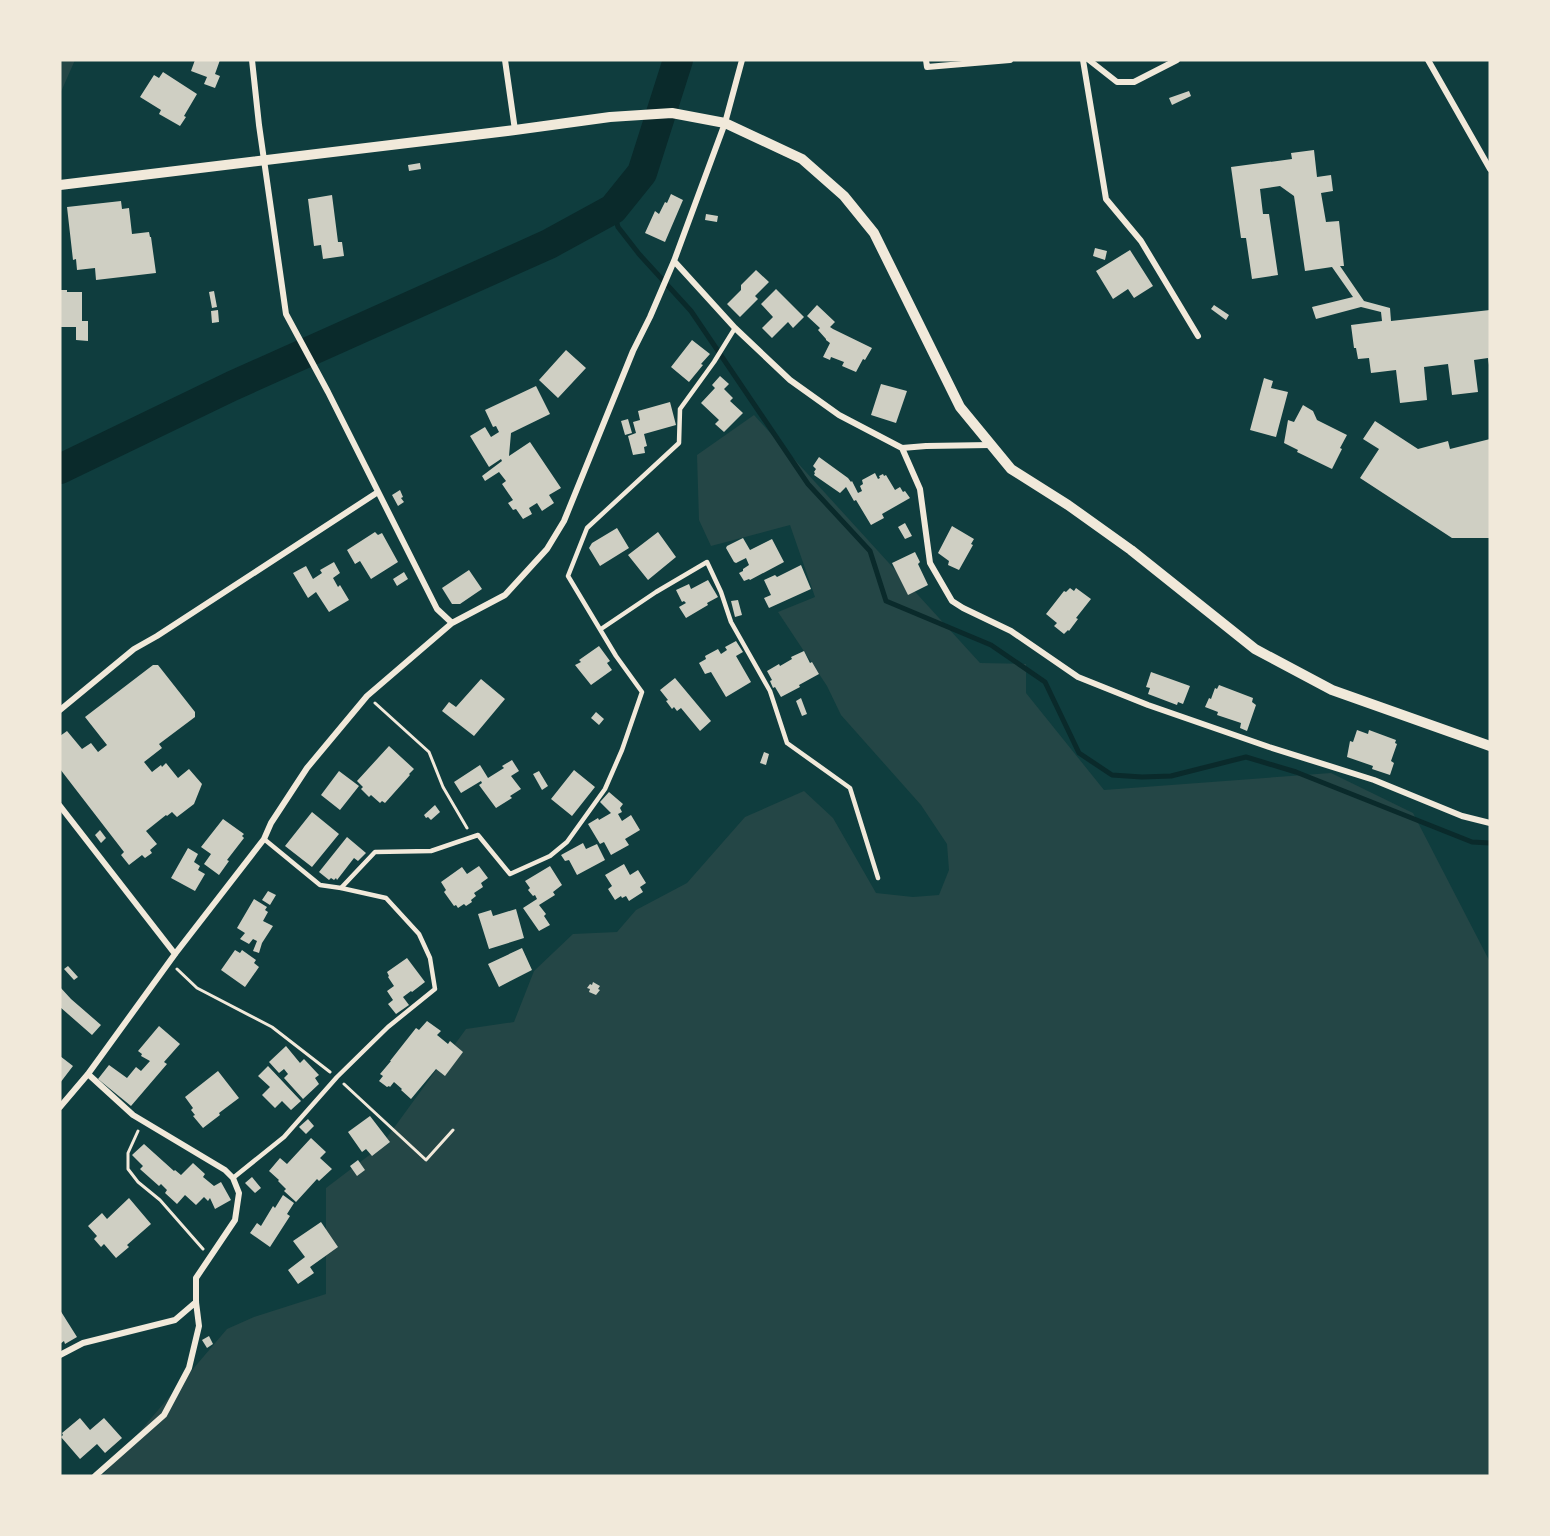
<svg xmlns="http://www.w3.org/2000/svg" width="1550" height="1536" font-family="Signika,sans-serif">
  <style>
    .green { fill: #244646 }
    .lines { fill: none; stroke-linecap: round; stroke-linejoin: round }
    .stream { stroke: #0a2a2b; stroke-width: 5 }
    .river { stroke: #0a2a2b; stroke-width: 30 }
    .building { fill: #cfcfc3 }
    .path { stroke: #f1e9da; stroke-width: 3 }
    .service { stroke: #f1e9da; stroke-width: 4.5 }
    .minor { stroke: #f1e9da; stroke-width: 6 }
    .tertiary { stroke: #f1e9da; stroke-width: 10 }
  </style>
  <rect width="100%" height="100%" fill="#0f3d3e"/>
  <path class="green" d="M60,60H75L60,94Z
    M754,415L980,663L1026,664V693L1104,790L1331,773L1413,813L1490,962V1476H102L227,1329L254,1317L326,1294V1188L380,1147L466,1029L514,1022L534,971L573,934L617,932L636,910L687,883L745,817L804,791L833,818L876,893L913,897L939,895L949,870L947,844L921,805L841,715L827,686L778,612L815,597L790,525L711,546L699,520L697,455Z"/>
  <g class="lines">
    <path class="stream" d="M613,209L618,227L639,254L691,311L808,484L870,551L886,601L991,645L1045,682L1079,753L1112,775L1142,777L1171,776L1246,757L1296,772L1472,842L1490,843"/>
    <path class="river" d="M60,469L232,386L549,244L613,209L642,173L678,60"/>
  </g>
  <path class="building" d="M195,60H220L215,74L220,76L215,88L204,84L207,77L191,71Z
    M163,72L197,94L184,116L186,117L180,126L159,114L161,110L140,97L154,75L159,78Z
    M1189,91L1191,96L1172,105L1169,98Z
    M1314,150L1317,177L1331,175L1333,191L1321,193L1326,222L1339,221L1344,266H1340L1364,301L1390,308L1391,321L1490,310V365H1489L1488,358L1474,360L1478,392L1452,395L1448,364L1424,367L1427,400L1400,403L1396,370L1371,373L1369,358L1358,359L1356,348H1354L1351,325L1382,321L1381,312L1361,307L1316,319L1312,307L1353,297L1332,267L1305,271L1294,196L1280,186L1260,189L1263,214H1269L1278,275L1252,279L1246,238H1241L1231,167L1292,159L1291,153Z
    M420,163L421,169L409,171L408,165Z
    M671,194L683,200L665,242L645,233L655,211L659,214L665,202L667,203Z
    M332,195L338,242H342L344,256L323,259L321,245L314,246L308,199Z
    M121,201L122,209L129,208L132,234L149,232L150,237H151L156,273L96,280L95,268L77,270L76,259L73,260L67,207Z
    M706,214L718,216L717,222L705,220Z
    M1095,248L1107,251L1105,260L1093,256Z
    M1130,250L1153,286L1134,298L1128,289L1113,299L1096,271Z
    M756,270L769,282L755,296L758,299L740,317L727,304L741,290V285Z
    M776,289L804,317L793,328L788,322L772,338L762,328L773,317L761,304Z
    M60,290H67V292H82V321H88V341L76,340V327H60Z
    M214,291L217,307L212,308L209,292Z
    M817,305L835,322L830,327L833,329L872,348L865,360L863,359L856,372L842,366L844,362L831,357L830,360L823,357L830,343L826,340V339L818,330L820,328L807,316Z
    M1214,305L1229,315L1226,320L1211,309Z
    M218,310L219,322L212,323L211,311Z
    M692,340L710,354L701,364L703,365L689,382L671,367Z
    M566,350L586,368L558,398L539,380Z
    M720,376L729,384L724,389L733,398L730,401L743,413L724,432L715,424L719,420L701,403L715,388L712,385Z
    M1264,378L1273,381L1271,388L1288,392L1276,437L1250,430Z
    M881,384L907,391L896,423L871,415Z
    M536,386L550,414L511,433L509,456L530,442L561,488L549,495L554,503L542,511L537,503L529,508L532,514L523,519L516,509L513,510L508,503L513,500L502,484L506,481L499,472L485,481L482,476L502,461L501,459L489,467L470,436L485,427L491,437L499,432L496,426L493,427L485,410Z
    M670,402L676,425L644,434L647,446L644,447L645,453L633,455L628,436L636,433L633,422L640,420L638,411Z
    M1303,405L1313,411L1317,420L1347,435L1340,448L1342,449L1332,469L1297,452L1298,450L1284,443L1288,420L1294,422Z
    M628,419L632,433L625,435L621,421Z
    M1375,421L1418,449L1448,441L1450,449L1490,439V538H1452L1360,478L1379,449L1363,439Z
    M819,457L848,478L851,482L852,481L858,493L862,491L860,486L863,484L862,480L875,473L878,479L880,478L879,476L883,474L884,476L886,475L895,490L900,487L903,492L905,491L910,498L882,514L884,518L871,525L856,500L854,501L846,487L840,493L814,475L815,473L814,472L816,469L813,466Z
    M400,490L403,497L401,498L404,502L398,506L392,495Z
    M905,523L912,536L905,539L898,527Z
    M952,526L974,539L971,544L973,545L959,570L948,565L949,561L938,553Z
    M617,528L629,548L600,566L589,548L592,543Z
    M375,532L378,535L382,533L398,562L371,579L360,561L355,564L347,550Z
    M658,532L676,557L648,580L628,555Z
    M743,538L750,550L772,539L784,562L750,580L749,579L744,581L739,573L743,571V569L749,565L746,558L736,563L734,562L726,548L727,546Z
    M915,552L920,562L918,564L928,585L908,595L892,563Z
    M334,562L340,573L333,578L338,587L340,585L349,600L329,612L316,592L308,598L293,573L306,566L313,579L322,573L320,570Z
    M801,565L811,589L769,608L764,598L771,595L764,580L775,575L777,577Z
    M469,570L482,589L460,604H452L442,588Z
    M404,572L408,579L397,586L393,579Z
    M708,580L718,597L707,603L708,605L686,618L679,607L686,603L684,601L682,602L676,590L689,584L691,589Z
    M1070,588L1074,591L1076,588L1091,599L1076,618L1078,619L1069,631L1068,630L1064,634L1054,626L1057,623L1046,614L1064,591L1066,592Z
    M738,600L742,615L735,617L731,601Z
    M736,641L743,652L736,656L751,682L726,697L711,672L705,674L699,663L706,659L705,656L718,649L721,654L727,650L725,647Z
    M599,646L610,661L607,663L612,670L591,685L575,665L581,662L579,660Z
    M804,651L810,663L812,662L819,674L799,685L800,687L781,697L775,687L773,688L770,681L772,680L767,671L779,664L780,666L792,659L791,657Z
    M153,665H158L195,712V717L159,744L162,748L144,762L152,772L161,765L162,767L166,763L178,778L189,769L202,784L194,804L177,817L172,812L167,816L166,815L146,831L157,844L150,850L152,853L145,858L142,855L129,865L121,855L124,852L60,769V736L67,731L82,749L91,743L98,752L107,745L85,717Z
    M1151,672L1190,686L1183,704L1178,702L1177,705L1148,694L1150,688L1146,687Z
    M675,678L711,721L700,731L681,708L677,711L674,707L672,709L666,701L668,700L660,690Z
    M481,679L505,699L474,736L442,711L449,702L456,707Z
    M1219,685L1253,698L1252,702L1256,705L1247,731L1240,728L1241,723L1217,715L1218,712L1205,707L1209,698L1211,699L1215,688L1217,689Z
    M801,698L807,714L802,716L796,701Z
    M596,712L604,719L599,725L591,718Z
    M1357,730L1368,734L1369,730L1396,740L1395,743L1397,744L1391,761L1394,763L1390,775L1372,769L1373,766L1347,757L1350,741L1353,742Z
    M389,746L414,769L409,774L410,775L385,803L382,801L380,803L371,795L369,797L361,789L363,787L357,781Z
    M764,752L769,754L766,765L760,763Z
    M512,760L519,771L511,776L521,789L510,796L512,798L496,808L479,785L482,783L481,781L461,793L454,782L480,765L488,778L504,768L502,766Z
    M574,770L595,787L572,816L551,799Z
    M339,771L359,786L340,810L321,795Z
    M539,771L548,786L542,790L533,774Z
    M609,792L623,804L620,808L622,812L618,814L622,821L631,815L640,830L625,839L629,845L611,855L604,842L600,844L588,824L598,818L599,820L611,813L600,802Z
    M435,805L440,812L431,820L428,817L426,818L424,815Z
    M312,812L339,834L312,867L285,846Z
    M223,819L244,834L242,836L244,838L227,860L229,861L219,875L204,864L211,854L201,847Z
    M100,830L106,838L101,843L95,835Z
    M347,837L366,853L358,861L354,858L337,880L336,878L334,880L331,878L329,880L319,872Z
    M583,843L586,849L597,844L605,860L577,875L569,860L565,861L561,855Z
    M188,848L198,854L194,862L200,866L198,870L205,874L195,891L171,878Z
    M624,864L630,875L638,870L646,883L640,887L643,892L629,901L626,896L622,898L621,896L615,900L608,889L612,886L605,875Z
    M479,866L488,878L481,883L483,887L474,893L476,896L471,900L472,902L466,906L464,904L458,908L456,905L454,906L444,892L446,890L441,882L462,867L467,874Z
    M550,866L562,885L553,892L555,895L539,905L546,914L544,916L550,925L539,931L523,908L537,899L535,895L533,896L528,890L530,888L525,881Z
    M268,891L276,895L270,905L262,900Z
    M254,899L267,907L265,910L268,912L263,921L273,926L262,943L259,953L253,951L257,941L253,939L249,944L240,939L245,933L237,928Z
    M516,909L524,938L489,949L478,914L491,910L493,916Z
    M522,948L532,970L499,987L488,964Z
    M235,950L240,953L242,950L256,960L254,963L259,967L245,987L221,970Z
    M407,958L425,982L412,992L411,991L403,997L409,1005L396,1014L388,1004L393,1000L387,991L394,986L388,977L389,976L387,972Z
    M68,966L78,977L74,980L64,969Z
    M593,982L600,986L598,989L600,990L596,995L589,992L590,989L587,988L590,984L592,985Z
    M60,987L71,999L101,1025L92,1035L60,1007Z
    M427,1021L441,1031L437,1035L448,1044L450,1041L463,1052L445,1076L436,1069L411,1099L401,1090L402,1089L394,1082L390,1087L389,1086L387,1087L379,1081L383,1076L380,1074L391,1061H390L416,1028L419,1030Z
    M159,1026L180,1044L164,1062L167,1064L131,1106L98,1079L109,1065L127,1078L136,1067L141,1071L150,1061L141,1056L142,1054L138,1051Z
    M286,1046L300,1063L304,1059L319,1075L315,1078L319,1084L303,1099L284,1078L288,1074L284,1069L279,1073L269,1062Z
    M60,1056L73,1066L60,1083Z
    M268,1066L301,1101L291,1110L282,1101L275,1108L262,1095L270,1087L258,1076Z
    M218,1071L239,1098L219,1113L220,1115L203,1128L193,1116L195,1115L191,1110L193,1108L185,1097Z
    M370,1116L390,1142L372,1156L366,1149L362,1152L348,1132Z
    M308,1119L314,1126L306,1134L299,1127Z
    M311,1138L326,1152L320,1158L332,1169L319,1181L317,1179L296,1202L284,1191L286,1189L278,1181L279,1180L269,1171L280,1158L287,1164Z
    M144,1144L174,1171L175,1170L181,1175L193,1163L205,1174L203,1177L214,1186L221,1182L231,1200L215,1209L210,1198L208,1201L204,1197L196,1205L185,1195L177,1204L165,1193L167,1190L161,1184L159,1186L141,1170L140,1169L143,1166L132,1155Z
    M358,1160L365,1170L357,1176L350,1166Z
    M252,1177L261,1188L255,1193L245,1183Z
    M283,1195L294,1203L287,1214L290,1216L270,1247L250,1233L257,1223L261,1226L273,1206L275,1208Z
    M129,1198L151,1224L127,1245L129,1247L116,1258L104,1244L101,1247L94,1239L97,1236L88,1226L102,1213L107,1219Z
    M321,1222L338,1247L310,1267L314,1273L298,1284L288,1270L305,1257L293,1241Z
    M60,1310L77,1337L65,1344L64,1341L60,1344Z
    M209,1336L213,1344L207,1348L202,1340Z
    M80,1418L90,1430L104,1418L122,1438L105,1453L97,1444L80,1459L61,1437L63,1435L62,1433Z"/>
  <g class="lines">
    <path class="path" d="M375,703L429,752L443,787L467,828
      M177,969L197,988L272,1027L330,1072
      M344,1084L426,1160L453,1130
      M138,1131L128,1153V1169L138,1182L160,1200L203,1249"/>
    <path class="service" d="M601,629L656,592L707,562L721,592L731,622L770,691L787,743L850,788L878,878
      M341,888L375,852L431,851L478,835L510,874L550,856L567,842L605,789L622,750L642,692L616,656L568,576L587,528L679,443L680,409L714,362L735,328
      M233,1178L284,1137L337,1077L388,1027L435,989L430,958L419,934L386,898L341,888L320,885L264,839"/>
    <path class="minor" d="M252,60L259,125L286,314L328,392L437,609L452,623
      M505,60L515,130
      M926,60L927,67L1010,60
      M1083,60L1106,199L1141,241L1198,336
      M1089,60L1117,82H1134L1177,60
      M1428,60L1490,169
      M674,261L735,328L790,380L839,415L902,448L926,446L990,445
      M902,448L920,489L930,563L952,601L963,608L1011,631L1078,677L1148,705L1269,747L1374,780L1462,816L1490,823
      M60,710L134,649L157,636L378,492
      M60,806L175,954
      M88,1074L133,1115L225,1170L233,1178L239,1193L235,1220L196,1278V1302L199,1326L189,1368L164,1415L95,1476
      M60,1107L88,1074L175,954L264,839L271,823L307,768L367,696L452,623L505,595L547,549L564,521L633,351L650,317L674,261L725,123L742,60
      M60,1355L83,1343L175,1320L196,1302"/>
    <path class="tertiary" d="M60,185L515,130L610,117L672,113L725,123L802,159L844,196L874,233L960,407L1011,469L1068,505L1131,550L1255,649L1332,690L1490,746"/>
  </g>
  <rect width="1550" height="1536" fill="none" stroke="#f1e9da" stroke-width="123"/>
</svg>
